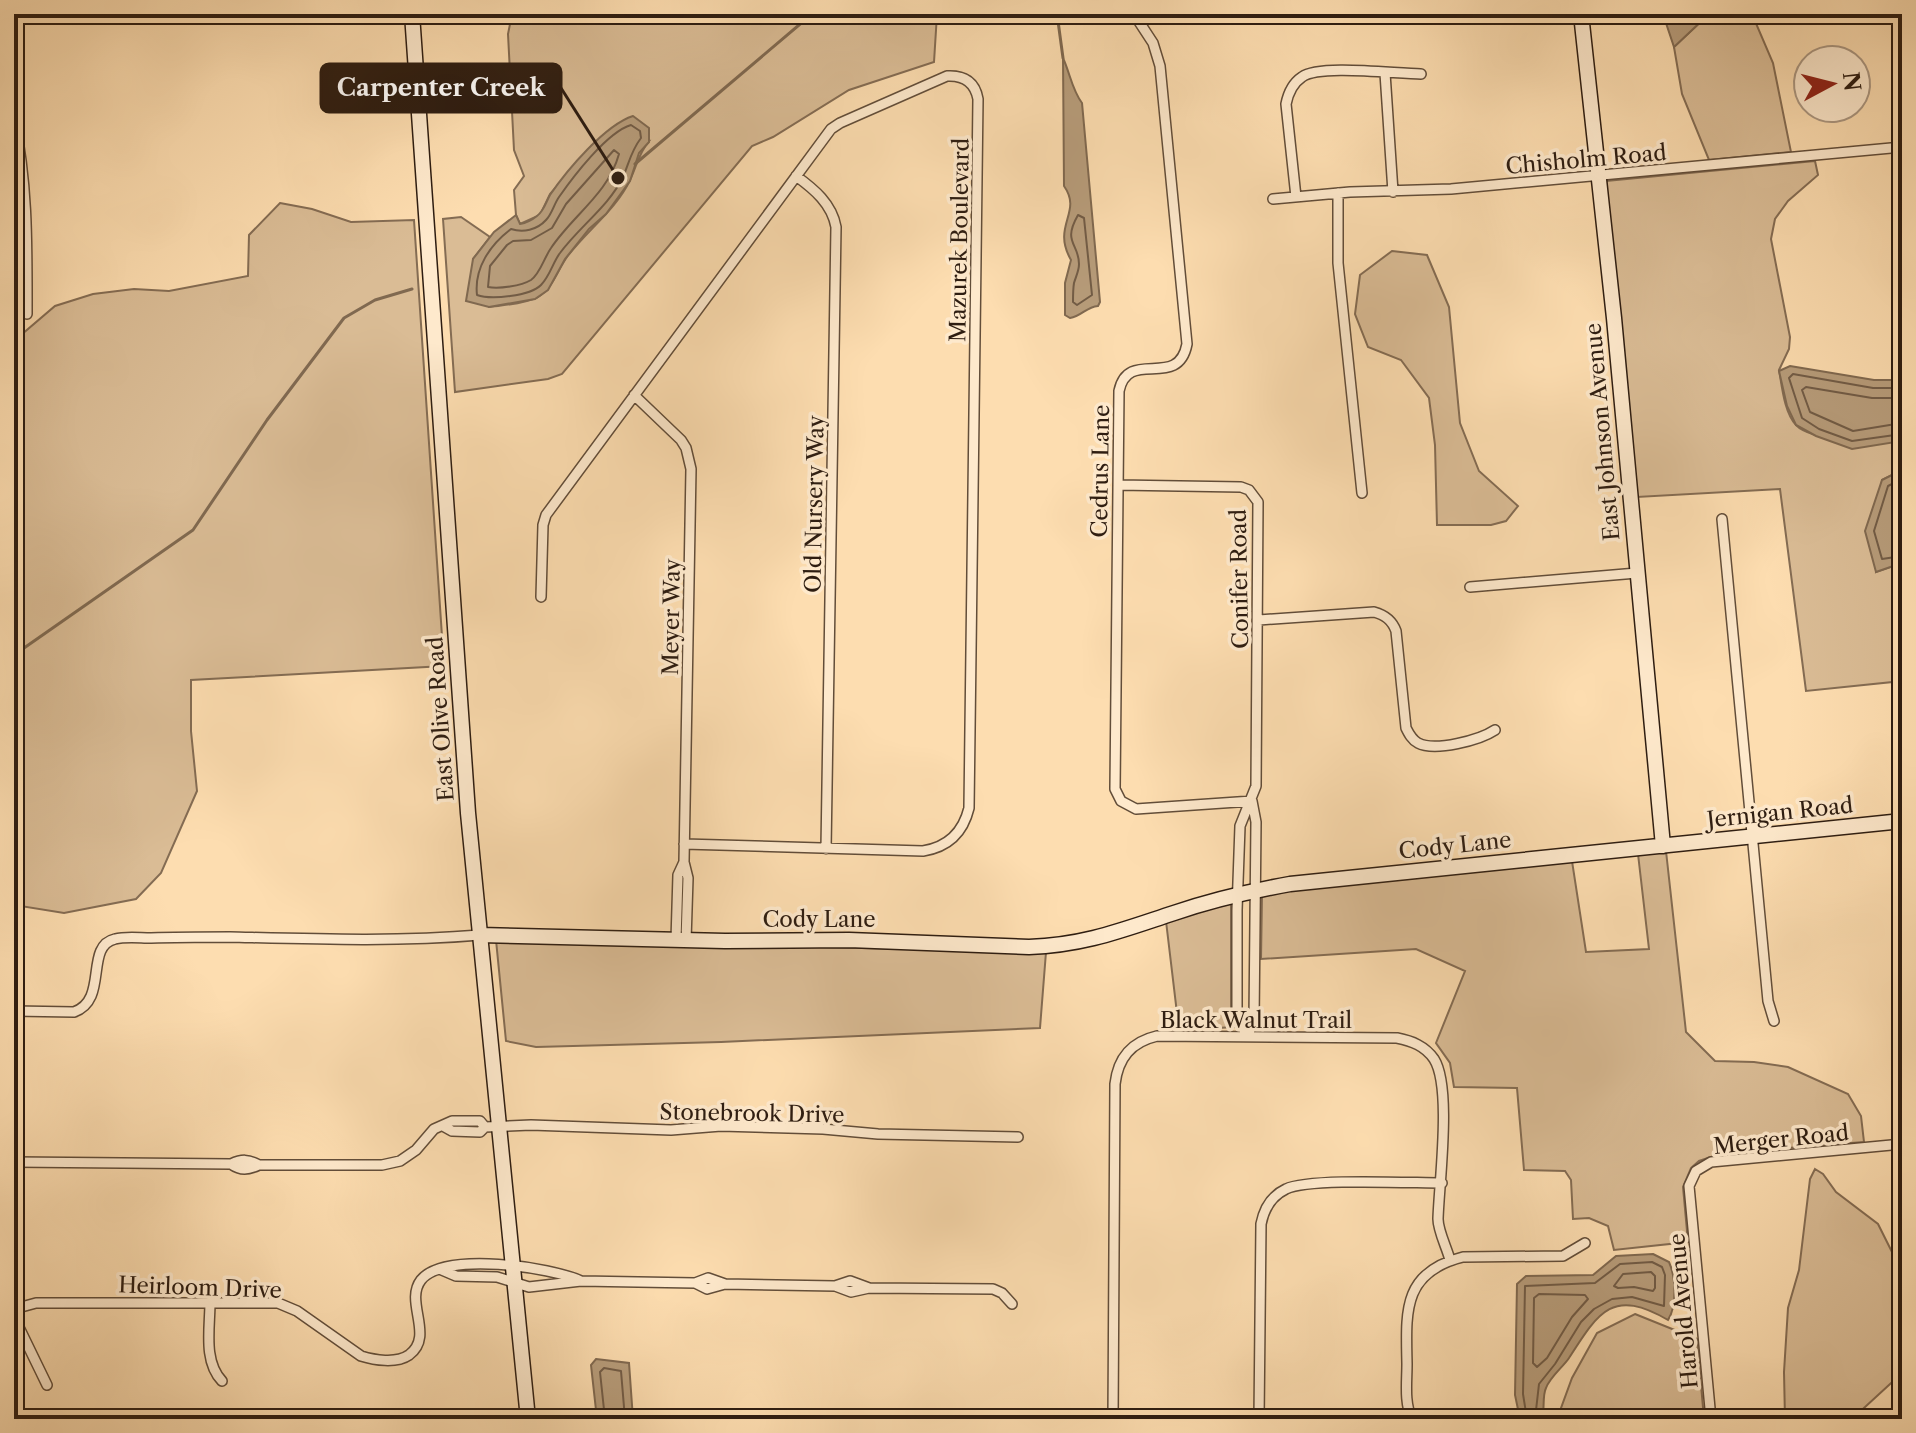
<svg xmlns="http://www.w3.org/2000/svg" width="1916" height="1433" font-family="'Libre Caslon Text',serif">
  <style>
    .green { fill: #dabc95; stroke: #846c53; stroke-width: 2 }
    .water { fill: #b79c7a; stroke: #806950; stroke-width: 2 }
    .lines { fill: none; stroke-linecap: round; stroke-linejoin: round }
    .shore { stroke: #725c46; stroke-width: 2 }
    .stream { stroke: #806950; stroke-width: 3 }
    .street-casing { stroke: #624d39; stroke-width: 12 }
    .secondary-casing { stroke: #2e1d11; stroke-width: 17 }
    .street { stroke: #fee9cc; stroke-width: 9 }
    .secondary { stroke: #fee9cc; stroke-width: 14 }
    .labels { text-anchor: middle; stroke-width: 7; stroke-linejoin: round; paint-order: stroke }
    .street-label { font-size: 22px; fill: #2e1d11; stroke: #fee9cc }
    .leader { fill: none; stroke: #2e1d11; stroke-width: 3 }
    .callout-dot { fill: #2e1d11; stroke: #fee9cc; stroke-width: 3 }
    .callout { fill: #2e1d11; stroke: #2e1d11; stroke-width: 3 }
    .callout-label { font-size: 24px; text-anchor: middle; font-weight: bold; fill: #fff }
  </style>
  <rect width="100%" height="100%" fill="#fdddb0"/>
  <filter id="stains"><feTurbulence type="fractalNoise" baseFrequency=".0025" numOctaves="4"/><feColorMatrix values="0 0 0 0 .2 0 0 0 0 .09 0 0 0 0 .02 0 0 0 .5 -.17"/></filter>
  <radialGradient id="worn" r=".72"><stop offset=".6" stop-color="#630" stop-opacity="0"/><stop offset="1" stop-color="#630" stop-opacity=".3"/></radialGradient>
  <path class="green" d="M512,14H937L934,62L849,90L773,137L752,146L562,374L548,379L455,392L443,219L461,217L490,237L473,259L489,307C504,305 524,304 538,297C553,288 557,271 567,257C586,231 616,210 630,180C637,166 638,154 649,141L592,145L550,194L540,215L520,224L516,215L514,190L524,176L514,150L508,34Z
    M1709,14H1752L1773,63L1791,152L1709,160L1682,94L1674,47Z
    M1815,161L1818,175L1788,201L1775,219L1771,239L1790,337L1789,349L1779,370C1782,386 1784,412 1796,425C1812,442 1879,443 1902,441V470L1882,480L1876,572L1902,563V681L1806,691L1780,489L1637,497L1606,181Z
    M280,203L312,209L351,222L414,220L444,666L191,680V731L197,791L161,873L136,899L64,913L14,905V341L55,306L93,294L134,289L169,291L248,276L249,235Z
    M1392,251L1427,255L1449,307L1460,423L1479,471L1518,506L1506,521L1491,525H1437L1435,445L1429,398L1401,360L1368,347L1355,314L1360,275Z
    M1666,851L1686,1032L1715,1061L1754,1062L1788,1067L1848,1094L1861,1116L1864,1142L1748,1151L1711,1157L1699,1161L1691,1168L1683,1187L1688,1242L1614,1250L1608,1226L1589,1218L1573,1219L1571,1180L1565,1171L1524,1170L1517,1088L1454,1087L1450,1063L1436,1043L1465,971L1416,949L1261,959L1262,895L1291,889L1572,861L1586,952L1649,949L1638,854Z
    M1231,902V1017L1235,1027L1179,1030L1166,921Z
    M496,940L1046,952L1040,1028L721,1042L536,1047L506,1041Z
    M1815,1169L1823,1174L1836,1192L1878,1224L1895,1258L1902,1262V1373L1852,1419H1785L1784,1372L1788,1308L1799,1270L1810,1179Z
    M1635,1314L1697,1339L1704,1419H1557L1572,1378L1597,1333Z"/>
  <path class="water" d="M1663,14H1709L1674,47Z
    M1063,58C1070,73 1072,90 1082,103L1100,302L1098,306C1086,307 1082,316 1070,318L1065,315V283L1071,260C1051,225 1083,213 1064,186Z
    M633,116L649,128V142L639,153L630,181L606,214L589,229L565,259L548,290L535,299L489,307L466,301L473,259L494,232L516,215L520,224C526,223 532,220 537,216C544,211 546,202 550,195C567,170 605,125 633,116Z
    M1790,366L1874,380H1902V441L1852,449L1816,436L1796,425L1787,406L1779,371Z
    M1902,470V563L1876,572L1865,531L1882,480Z
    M1653,1254L1669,1262C1676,1278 1677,1306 1668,1320C1613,1288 1599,1311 1569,1358C1563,1367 1550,1377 1546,1388C1542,1396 1545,1410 1542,1419H1520L1515,1395L1517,1284L1526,1276L1593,1275L1616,1256Z
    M596,1359L629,1363L633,1419H597L591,1365Z"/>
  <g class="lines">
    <path class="shore" d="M631,125L640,131L641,138C631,151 629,163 623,177C609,206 579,227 560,253C553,262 550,276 541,285C530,296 491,300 477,295C474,268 490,245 511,229C523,233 537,230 546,220C552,214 554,204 559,197C573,177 607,132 631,125Z
      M614,150L619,154C608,194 573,215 551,248C544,258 540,274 531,280C521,286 499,289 488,287L490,266L507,245L513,241L531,240L552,228L566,204Z
      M1078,215L1084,218L1092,295L1077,305L1073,302C1073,296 1073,289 1074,283C1076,276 1079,271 1079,264C1079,243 1062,243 1078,215Z
      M1902,388H1873L1793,374L1789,378L1802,418L1819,429L1852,441L1902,434
      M1902,398H1872L1806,387L1802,390L1810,412L1853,431L1902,423
      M1902,479L1888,486L1874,531L1882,559L1902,556
      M1651,1272L1655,1276V1288L1653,1291L1634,1287L1618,1288L1614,1286L1623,1274Z
      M1539,1294L1585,1295L1588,1299L1572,1317L1547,1358L1537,1367L1533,1363L1534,1298Z
      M605,1419L600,1372L604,1368L621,1371L625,1419
      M1527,1419L1523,1394L1525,1286L1595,1283L1620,1264L1652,1262L1662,1267L1665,1275L1664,1306L1632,1297L1612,1299L1594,1309L1581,1322L1555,1364L1539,1384L1535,1419"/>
    <path class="stream" d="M1053,14L1058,21L1063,58
      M635,164L812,14
      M14,655L193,530L267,420L344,318L375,300L412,289"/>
    <defs>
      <path id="street" d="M1134,14L1153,43L1160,66L1187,344C1178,391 1128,347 1119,391L1115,789L1121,801L1136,809L1252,801
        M1385,73L1393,192
        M14,119C28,184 27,248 27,314
        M796,176C814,189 832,204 836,227L826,849
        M1338,193V263L1362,493
        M1296,197L1286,104C1288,94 1293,83 1302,77C1320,64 1396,74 1421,74
        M1273,199L1350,192L1451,189L1902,147
        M634,395L681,440L686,448L691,469L684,862L688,878L686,940
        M1118,485L1241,487L1249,490L1258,502L1256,786L1240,826L1237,910V1017L1247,1036
        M1722,519L1768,1001L1774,1021
        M1470,587L1637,573
        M541,597L543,525L546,515L831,129L840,123L947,76C964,75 975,82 978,99L969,808C963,833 948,847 923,851L684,844
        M1259,620L1374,612C1385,615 1392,620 1396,631L1406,728C1409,734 1412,740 1418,743C1435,752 1480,740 1495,730
        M676,940L678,875L684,862
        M14,1011L74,1012C109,1000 84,946 115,939C126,936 140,938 151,938C178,937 204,937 230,937C313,939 397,942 480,935
        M1247,1036L1254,1021L1256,822L1252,801
        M443,1126L452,1131L480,1132L485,1127L531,1125L671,1130L721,1126L823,1129L878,1134L1018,1137
        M14,1162L231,1164C242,1159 248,1159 259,1165
        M231,1164C241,1171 248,1170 259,1165H382L400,1161L416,1150L434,1129L452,1121H480L485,1127
        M442,1270L456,1276L497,1277L529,1287L581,1281L695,1283L708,1278L725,1284L835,1286L850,1281L869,1288
        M695,1283L707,1289L725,1284
        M835,1286L851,1292L869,1288L993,1289L1002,1293L1012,1304
        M210,1302C210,1328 203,1361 222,1381
        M14,1309L36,1303H278L297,1311L361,1356C374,1360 396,1364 409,1355C435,1336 404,1302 421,1280C444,1251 551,1267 581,1281
        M14,1317L47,1385
        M1113,1419L1115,1084C1118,1058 1131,1042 1157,1036L1397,1038C1412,1041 1425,1046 1434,1059C1452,1087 1439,1183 1438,1219C1438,1231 1447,1248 1450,1260
        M1259,1419L1261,1224C1264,1209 1271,1196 1286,1189C1308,1178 1411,1183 1442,1183
        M1412,1419C1404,1403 1407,1382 1407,1364C1406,1312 1402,1272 1463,1257L1563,1256L1585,1243
        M1711,1419L1689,1186L1696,1171L1711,1162L1902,1144"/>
      <path id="secondary" d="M412,14L468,813L528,1419
        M1581,14L1614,318L1663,846
        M480,935L725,941L849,940L1029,947C1085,945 1122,930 1174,913C1212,900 1251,891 1290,884L1902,821"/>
    </defs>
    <use href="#street" class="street-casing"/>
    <use href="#secondary" class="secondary-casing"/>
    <use href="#street" class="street"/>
    <use href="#secondary" class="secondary"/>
  </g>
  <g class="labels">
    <g class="street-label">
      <text transform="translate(1586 159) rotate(-5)" y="8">Chisholm Road</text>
      <text transform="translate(959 240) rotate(-89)" y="8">Mazurek Boulevard</text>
      <text transform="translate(1602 432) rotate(-95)" y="8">East Johnson Avenue</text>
      <text transform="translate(1100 471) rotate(-89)" y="8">Cedrus Lane</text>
      <text transform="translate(814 504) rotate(-89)" y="8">Old Nursery Way</text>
      <text transform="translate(1239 579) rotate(-91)" y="8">Conifer Road</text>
      <text transform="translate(671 617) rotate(-89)" y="8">Meyer Way</text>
      <text transform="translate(440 719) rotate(-94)" y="8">East Olive Road</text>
      <text transform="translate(1780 812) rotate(-6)" y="8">Jernigan Road</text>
      <text transform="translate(1455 845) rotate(-6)" y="8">Cody Lane</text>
      <text x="819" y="927">Cody Lane</text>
      <text x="1256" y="1028">Black Walnut Trail</text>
      <text transform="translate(752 1113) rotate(1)" y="8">Stonebrook Drive</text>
      <text transform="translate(1781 1139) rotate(-6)" y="8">Merger Road</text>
      <text transform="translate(200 1287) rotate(2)" y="8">Heirloom Drive</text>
      <text transform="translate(1683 1311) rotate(-95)" y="8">Harold Avenue</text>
    </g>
  </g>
  <path class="leader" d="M618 178L561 88"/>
  <circle class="callout-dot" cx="618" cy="178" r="8"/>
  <rect class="callout" x="321" y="64" width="240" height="48" rx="8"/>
  <g class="callout-label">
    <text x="441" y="96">Carpenter Creek</text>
  </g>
  <rect width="1916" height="1433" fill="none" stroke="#fdddb0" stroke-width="48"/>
  <rect x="16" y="16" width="1884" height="1401" fill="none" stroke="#2e1d11" stroke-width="4"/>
  <rect x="24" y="24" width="1868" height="1385" fill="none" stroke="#2e1d11" stroke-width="2"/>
  <g transform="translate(1832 84) rotate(83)"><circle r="38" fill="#fee9cc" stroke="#ab9781" stroke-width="2"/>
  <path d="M0-6L14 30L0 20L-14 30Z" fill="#8f2418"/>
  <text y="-12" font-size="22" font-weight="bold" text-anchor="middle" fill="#2e1d11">N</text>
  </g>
  <rect width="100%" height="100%" filter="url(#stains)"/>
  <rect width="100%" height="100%" fill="url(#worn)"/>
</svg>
